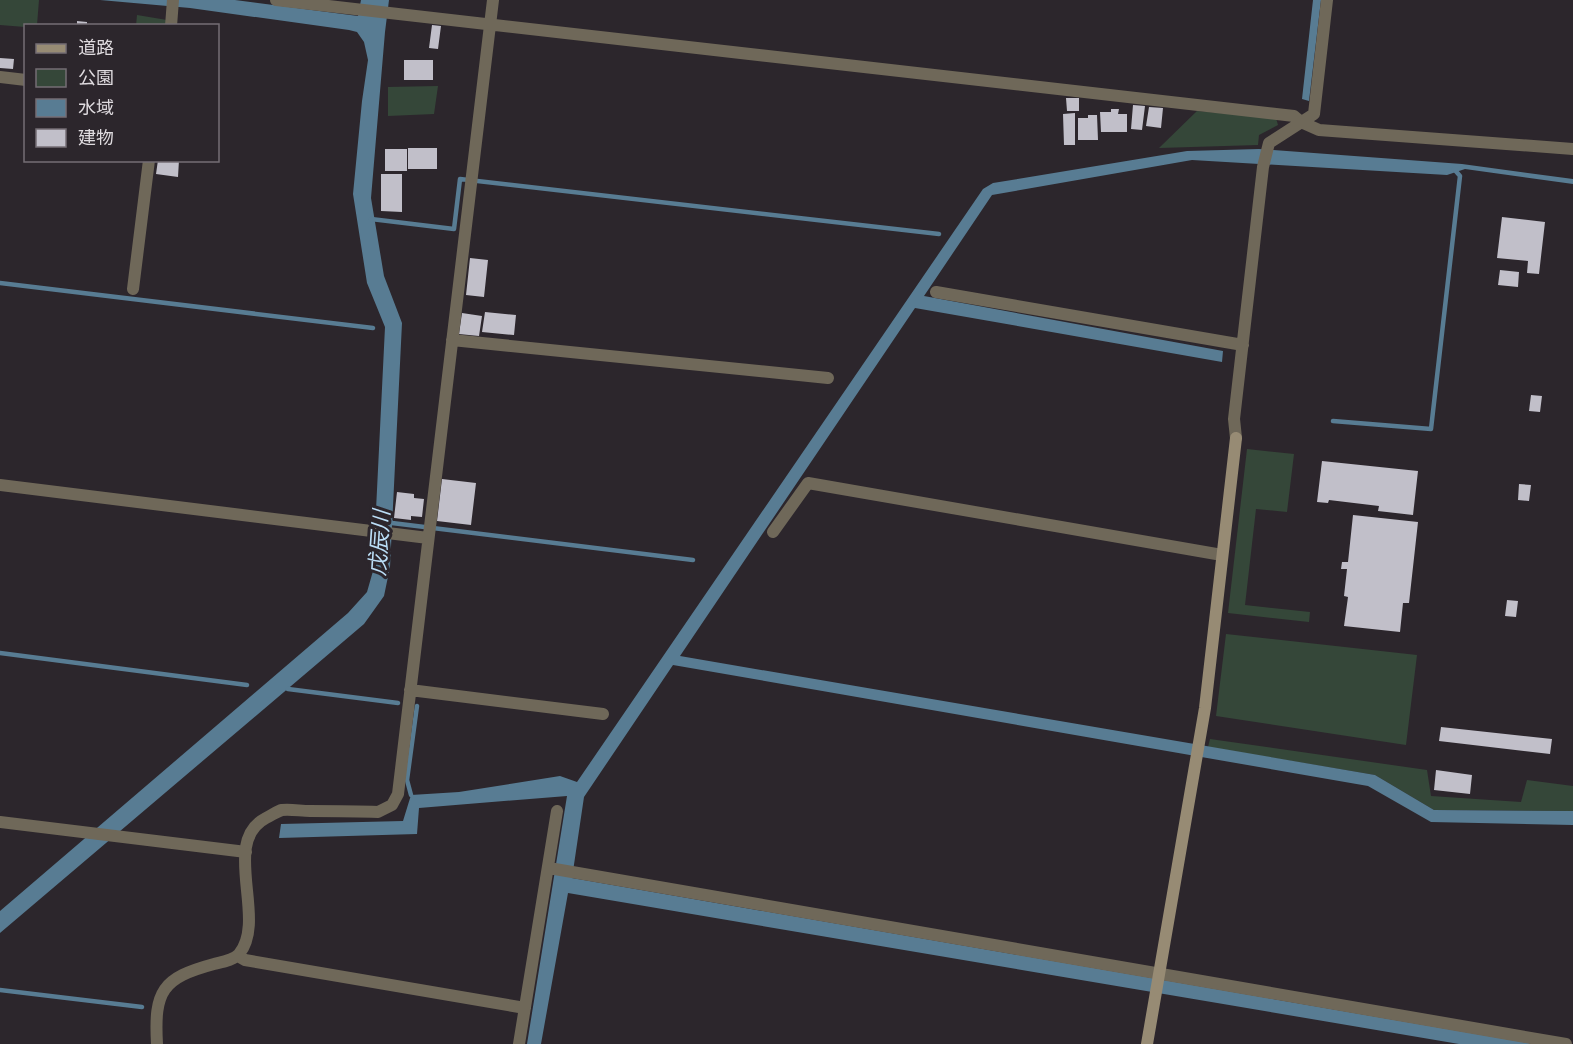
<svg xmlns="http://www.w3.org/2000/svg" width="1573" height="1044" font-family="'DM Sans','Noto Sans JP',sans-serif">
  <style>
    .green { fill: #354739 }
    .water { fill: #587c93 }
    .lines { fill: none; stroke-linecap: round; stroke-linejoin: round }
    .stream { stroke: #587c93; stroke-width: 4.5 }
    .building { fill: #c1bfc9 }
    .street { stroke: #6f6859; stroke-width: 12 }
    .secondary { stroke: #978b74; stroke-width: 12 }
    .labels { text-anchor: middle; stroke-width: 6; stroke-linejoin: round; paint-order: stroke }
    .water-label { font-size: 22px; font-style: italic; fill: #bbdef7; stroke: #2c262c }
  </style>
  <rect width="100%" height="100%" fill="#2c262c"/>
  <path class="green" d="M0,0H39L37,25L25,27L0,25Z
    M137,15L167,20V25L136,26Z
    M438,86L434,114L388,116V87Z
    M1197,111L1276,118L1278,125L1259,135L1258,145L1159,148Z
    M1247,449L1294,454L1287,512L1256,509L1245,605L1310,612L1309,622L1228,613Z
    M1226,634L1417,655L1406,745L1216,716Z
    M1210,739L1427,770L1431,796L1521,802L1527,780L1573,786V811L1434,810L1375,775L1208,747Z"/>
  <path class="water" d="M100,0H235L358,16L361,0H389L385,32L371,198L384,276L402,323L390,567L384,596L364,624L0,933V911L348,613L367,592L373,571L385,327L367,283L353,194L362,101L368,60L364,42L357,32L349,30L190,8Z
    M1313,0H1321L1309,101L1302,99Z
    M1259,149L1462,164L1573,179V184L1465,169L1447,175L1192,160L992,195L924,296L1223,351L1222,362L915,308L680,656L1375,775L1434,810L1573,811V825L1431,822L1368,786L673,665L584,797L572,878L1534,1044H1459L568,893L541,1044H527L567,796L419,808L417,834L279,838L281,824L403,821L411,795L459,792L560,776L577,782L983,189L993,183L1187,151Z"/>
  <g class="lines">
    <path class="stream" d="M371,219L454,229L460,179L939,234
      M0,283L373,328
      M1333,421L1431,429L1460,176L1454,169
      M388,519L392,523L693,560
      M0,653L247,685
      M288,689L398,703
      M411,795L407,780L417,706
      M0,990L142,1007"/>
  </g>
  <path class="building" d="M77,21L87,22V26H77Z
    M432,25L441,26L438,49L429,48Z
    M0,58L14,59L13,69L0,68Z
    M404,60H433V80H404Z
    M1066,98H1079V111H1067Z
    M1133,105L1145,106L1142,130L1131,129Z
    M1149,107L1163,108L1161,128L1146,126Z
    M1111,109H1119L1118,114H1127V132H1101L1100,112H1111Z
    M1075,113V145H1064L1063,114Z
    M1088,115H1097L1098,140H1078V118H1088Z
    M408,148H437V169H408Z
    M385,149H407V171H385Z
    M158,160H179L178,177L156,174Z
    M381,174H402V212L381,211Z
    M1502,217L1545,222L1539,274L1527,273L1528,261L1497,258Z
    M470,258L488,260L484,297L466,295Z
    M1500,270L1519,272L1518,287L1498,285Z
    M485,312L516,315L514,335L482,332Z
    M462,313L482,316L479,336L459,334Z
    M1531,395L1542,396L1540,412L1529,411Z
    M1322,461L1418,471L1413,515L1378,511L1379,506L1329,500L1328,503L1317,502Z
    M442,479L476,483L471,525L437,521Z
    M1519,484L1531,485L1529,501L1518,500Z
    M397,492L414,494V498L424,499L422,517L411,516V520L394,518Z
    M1353,515L1418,522L1409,603H1403L1400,632L1344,626L1348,597L1344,596L1347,569H1341L1342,562H1348Z
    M1507,600L1518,601L1516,617L1505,616Z
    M1441,727L1552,739L1550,754L1439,741Z
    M1436,770L1472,775L1470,794L1434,790Z"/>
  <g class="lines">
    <path class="street" d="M276,0L1294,116L1301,122L1319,130L1573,149
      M171,26L173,0
      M0,77L26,80
      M133,289L149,160
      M936,292L1243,345
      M452,340L828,378
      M1236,438L1234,419L1263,167L1269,143L1314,114L1327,0
      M0,485L428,538
      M773,532L808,483L1222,555
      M410,690L603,714
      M0,822L246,852
      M549,868L1566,1044
      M238,956L245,960L525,1008
      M157,1044C154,991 162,978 214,964C222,962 234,960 239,954C268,919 220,842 266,818C271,816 277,811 282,810C291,809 301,811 310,811C332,811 355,811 378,812L392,805L398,794L493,0
      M519,1044L557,811"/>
    <path class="secondary" d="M1147,1044L1205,708L1236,438"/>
  </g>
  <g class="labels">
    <g class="water-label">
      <text transform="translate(379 543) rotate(-86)" y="8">戊辰川</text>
    </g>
  </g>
  <rect x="24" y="24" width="195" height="138" fill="#2c262c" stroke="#746e74" stroke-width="1.5"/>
  <rect x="36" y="44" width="30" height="9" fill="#978b74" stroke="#746e74" stroke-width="1.5"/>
  <text x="78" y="54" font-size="18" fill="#dfdbdf">道路</text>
  <rect x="36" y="69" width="30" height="18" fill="#354739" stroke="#746e74" stroke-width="1.5"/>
  <text x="78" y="84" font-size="18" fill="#dfdbdf">公園</text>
  <rect x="36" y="99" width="30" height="18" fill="#587c93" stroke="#746e74" stroke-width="1.5"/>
  <text x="78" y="114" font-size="18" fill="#dfdbdf">水域</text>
  <rect x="36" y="129" width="30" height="18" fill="#c1bfc9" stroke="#746e74" stroke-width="1.5"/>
  <text x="78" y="144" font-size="18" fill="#dfdbdf">建物</text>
</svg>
